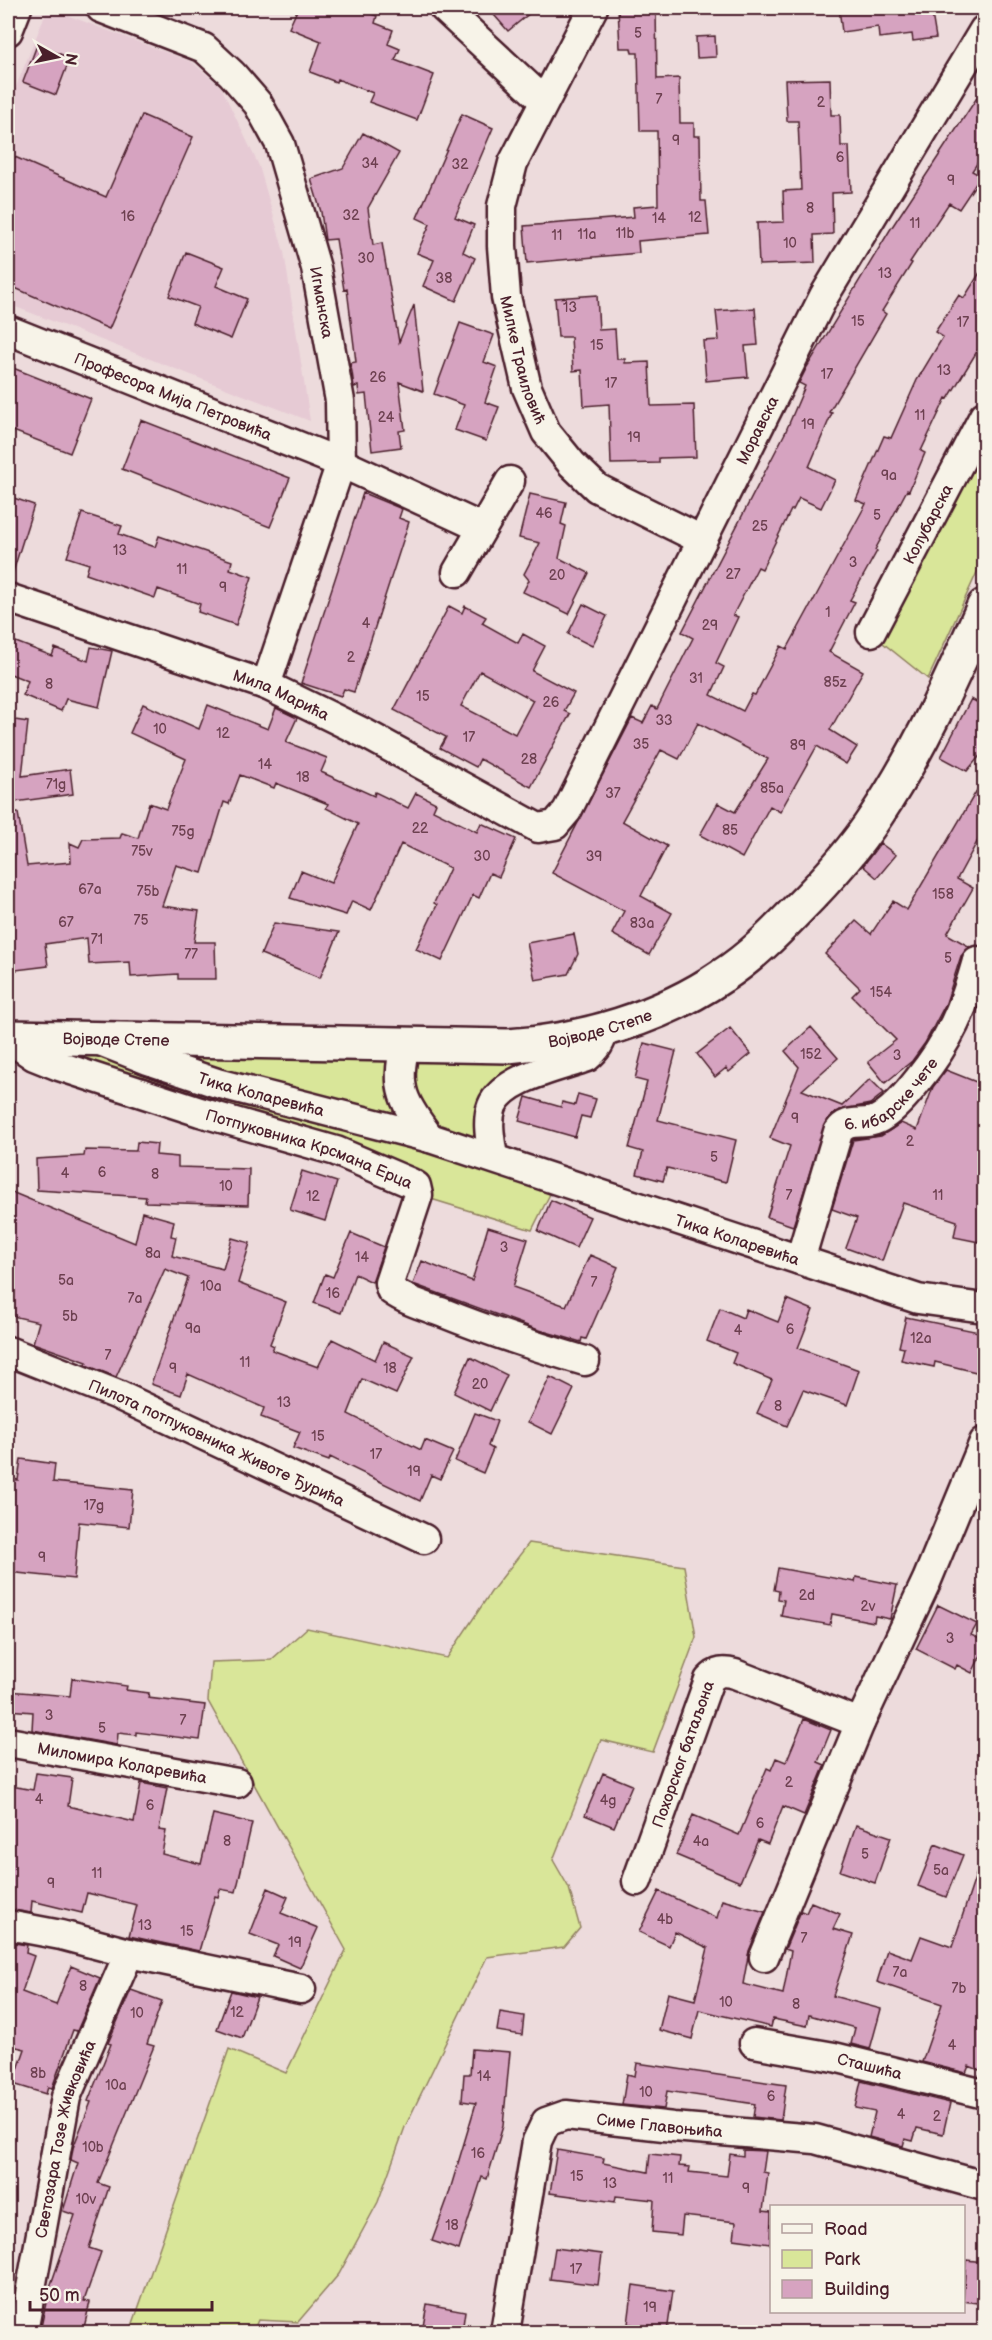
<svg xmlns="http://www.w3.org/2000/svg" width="992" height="2340" font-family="'Balsamiq Sans',sans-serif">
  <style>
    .built { fill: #e6cad4 }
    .green { fill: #d9e699; stroke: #928262; stroke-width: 1.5 }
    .building { fill: #d6a3c0; stroke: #4a1f2b; stroke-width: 1.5; fill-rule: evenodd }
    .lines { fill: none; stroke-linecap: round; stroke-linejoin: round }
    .street-casing { stroke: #4a1f2b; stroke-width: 33 }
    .secondary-casing { stroke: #4a1f2b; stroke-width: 38 }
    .street { stroke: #f7f3e8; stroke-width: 28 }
    .secondary { stroke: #f7f3e8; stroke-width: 33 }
    .labels { text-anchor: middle; stroke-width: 5; stroke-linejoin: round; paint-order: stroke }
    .number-label { font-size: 14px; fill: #6d4050 }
    .street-label { font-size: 16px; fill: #4a1f2b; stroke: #f7f3e8 }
  </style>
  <rect width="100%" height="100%" fill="#eddbdc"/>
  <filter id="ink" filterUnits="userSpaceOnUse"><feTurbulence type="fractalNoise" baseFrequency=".0167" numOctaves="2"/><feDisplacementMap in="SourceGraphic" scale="12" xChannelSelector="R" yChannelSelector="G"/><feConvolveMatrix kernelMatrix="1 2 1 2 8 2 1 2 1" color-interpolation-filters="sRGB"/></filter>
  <g filter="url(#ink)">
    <path class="built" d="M48,8L192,62L221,87L259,166L284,252L310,421L8,304V106Z"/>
    <path class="green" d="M984,416V557L928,679L873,635Z
      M8,1037L551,1042L508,1088L493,1158L557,1180L532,1230L418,1195Z
      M529,1543L684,1566L696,1637L653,1752L601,1740L553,1860L569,1888L580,1928L564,1947L487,1957L405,2127L378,2202L339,2274L298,2322L258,2320L253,2332H130L229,2049L286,2073L346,1950L208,1701L211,1662L271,1660L307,1628L447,1658L491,1592Z"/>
    <path class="building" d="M298,8H355L377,16L375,23L393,30L388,44L400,49L395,60L434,75L417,120L369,102L373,93L337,79L336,82L310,72L321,41L289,28Z
      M488,8H536L508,31Z
      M618,8H656L657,79L679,78L680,123H694V136H700L701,201H706L709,235L638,241L639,253L527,263L524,226L634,217L633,207L658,205L657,131H640L638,53H632L631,48H620Z
      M839,8H931L936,38L913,41L912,34L879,38L878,27L842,32Z
      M715,36L716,57L697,58L696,37Z
      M37,45L70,58L56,95L23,82Z
      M830,79L831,115H840L841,146H849L851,192L832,193L833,234L814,235L815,263L759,265L757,223L784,222L783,191L801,190L798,121H787L785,80Z
      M984,87V153L972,171L981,176L959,209L949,203L910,262L912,263L882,311L886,314L829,412L832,413L809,467L835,480L821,508L799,498L793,510H791L762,569L758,567L733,615L738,617L716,663L724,667L711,695L743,711L752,694L755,695L781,646L787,649L866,504L856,500L884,436L891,438L917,380L943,337L935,332L959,295L964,298L984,266V340L948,399L946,398L921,451L925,453L909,491L907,490L875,550L877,551L850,600L855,602L829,652L863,671L830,730L857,747L846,764L817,746L780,812L770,806L742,858L700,835L718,803L735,812L768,759L698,723L679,759L661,750L622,821L667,846L641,896L672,913L649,955L612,934L624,911L552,873L632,718L643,723L652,706L657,709L693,638L682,632L785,433L805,386L799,383L807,367L890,230Z
      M462,114L493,128L455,217L474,225L463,252L475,258L456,301L423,286L434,260L417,253L430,224L417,218Z
      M142,115L193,137L109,329L8,285V154L106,197Z
      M363,133L399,153L368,208L373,245L382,243L399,342L414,305L423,391L399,382L405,430L399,431L401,447L372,451L366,394L359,395L358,386L354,387L352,372L350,363L356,362L347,289L344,290L336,239L325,240L321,212L311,179L343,168Z
      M186,252L224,267L216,286L247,299L231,339L192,323L198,307L169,296Z
      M597,295L599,330L615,329L617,359H625V363L649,362L651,406L694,405L696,457L659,458V463L611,464L609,404L584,406L582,370L573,371L571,337H558L555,298Z
      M755,308L758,345L745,346L748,377L706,381L703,341L719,340L716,311Z
      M460,323L494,335L484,362L497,367L485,402L499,407L486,441L455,430L464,405L434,394Z
      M8,366L91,399L70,453L8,429Z
      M141,420L290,478L270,527L122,469Z
      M363,493L402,509L399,518L409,522L354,692L344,689L341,696L301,683Z
      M530,494L566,502L561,524L566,526L559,558L589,573L569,614L523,592L529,580L524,574L540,543L519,538Z
      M8,496L34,505L12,575L8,574Z
      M82,513L122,526L119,534L155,547L159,536L232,561L230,569L252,577L236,625L198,612L200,604L158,589L155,598L86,574L89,564L67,557Z
      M583,604L607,616L592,646L568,634Z
      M449,606L462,613L465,606L486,617L482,623L518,643L523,634L545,646L532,671L574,693L564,711L570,714L531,787L480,759L476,767L440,748L446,737L394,710ZM480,671L533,700L515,734L461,706Z
      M8,639L52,656L55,648L88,661L91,647L112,651L99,707L66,699L61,711L23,695L28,681L8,673Z
      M971,699L984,706V751L967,771L941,757Z
      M143,704L199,729L208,705L268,729L276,708L297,718L286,742L327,758L321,772L374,796L375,792L408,808L416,793L436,803L433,810L477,832L481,823L516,839L499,877L490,873L479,898L473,895L442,961L416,949L437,905L434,903L450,868L401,844L371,910L352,901L346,915L290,898L301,871L331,883L358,824L326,808L328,804L276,783L274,788L240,775L229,804L224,802L202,873L176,865L162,906L199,911L194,942H215L216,979H178V974L131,977L130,962L89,964L87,938L45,944L48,966L8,971V942L11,941L9,917H13L8,861V813H18L27,866L71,862L70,843L79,847L83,839L120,838L122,833L138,838L149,803L166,809L186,759L130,733Z
      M8,719L28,722L22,776L70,769L73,794L8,803Z
      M984,778V829L957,879L973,888L947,934L970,947L961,956L946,1003L925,1043L912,1061L885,1083L868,1062L896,1040L852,996L860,988L825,954L856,921L871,934L893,901L907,910Z
      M880,843L896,855L877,878L863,866Z
      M274,923L339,932L320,978L261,954Z
      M574,934L578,954L568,974L535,980L527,943Z
      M811,1027L838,1058L802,1090L842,1106L870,1079L884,1093L870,1104L840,1110L826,1121L793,1226L767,1217L790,1146L770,1138L799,1067L785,1051Z
      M730,1028L751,1054L729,1072L726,1068L715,1077L697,1054Z
      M644,1043L676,1051L658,1120L736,1140L726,1182L667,1168L663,1181L637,1174L643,1152L629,1148L647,1082L635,1079Z
      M946,1070L984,1085V1243L954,1237L957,1221L903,1203L882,1261L846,1248L857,1218L832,1209L853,1140L881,1136L901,1123L917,1130L933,1087Z
      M578,1094L596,1099L590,1118L581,1116L575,1137L519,1121L526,1097L561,1107L562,1102L575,1105Z
      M137,1142L157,1144L156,1155L178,1157V1167L249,1169L248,1205L145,1202L146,1197L37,1190L36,1159L84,1156L85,1150L136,1151Z
      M302,1171L337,1182L325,1221L290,1210Z
      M9,1191L135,1243L142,1212L174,1221L171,1236L176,1237L172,1256L223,1269L232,1238L250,1243L238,1283L286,1302L270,1344L274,1346L272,1350L318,1367L332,1339L375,1360L383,1342L414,1356L396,1394L362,1379L348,1414L421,1450L425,1440L453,1452L440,1479L431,1475L420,1501L330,1457L329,1461L293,1448L300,1432L261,1417L264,1408L188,1374L181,1395L151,1384L188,1278L165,1269L116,1377L86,1365L87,1362L33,1343L39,1322L8,1315V1298L11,1282H8V1225H10Z
      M551,1200L590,1217L576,1248L538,1231Z
      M488,1227L528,1239L513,1287L566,1306L590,1255L618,1267L586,1339L582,1338L581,1342L536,1329L413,1284L422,1261L472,1281Z
      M351,1233L384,1247L372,1282L355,1274L341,1313L314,1303L325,1274L333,1277Z
      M787,1299L813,1310L798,1348L859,1370L847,1405L803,1390L787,1426L757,1413L772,1380L732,1363L736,1353L707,1341L720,1308L743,1318L746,1309L778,1322Z
      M906,1317L984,1333V1374L935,1362L934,1367L901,1360L904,1348L899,1347Z
      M470,1357L507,1375L490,1411L454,1393Z
      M550,1377L574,1389L552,1434L528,1422Z
      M475,1413L497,1421L488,1446L493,1449L483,1473L455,1461Z
      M21,1459L55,1464L53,1482L133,1490L129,1527L79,1522L74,1579L8,1572V1478L18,1480Z
      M778,1568L855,1582L856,1577L897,1585L890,1619L875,1616L874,1622L832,1614L830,1625L781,1616L784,1600L778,1599L779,1591L774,1590Z
      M938,1605L977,1624L971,1635L984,1641V1649L972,1673L957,1665L955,1669L916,1649Z
      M72,1678L127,1686L126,1690L149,1693L148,1698L205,1705L200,1740L136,1732V1735L118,1733L117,1745L32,1730L33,1712L8,1710V1691L70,1696Z
      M804,1719L831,1730L818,1762L825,1765L804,1815L783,1806L768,1844L758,1840L740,1882L676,1855L693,1815L739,1835L767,1768L771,1770L776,1758L786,1762Z
      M36,1773L72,1778L68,1806L134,1822L141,1783L167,1788L159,1830L166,1831L162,1854L201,1864L213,1814L252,1823L236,1892L220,1889L218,1897L215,1896L199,1951L129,1936L137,1905L87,1893L82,1913L32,1901L31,1913L8,1909V1808L11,1786L33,1790Z
      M603,1773L632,1785L614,1827L585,1815Z
      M856,1825L891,1837L875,1883L840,1871Z
      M935,1844L963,1855L946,1897L918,1886Z
      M981,1860L984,1861V1960L978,1980L984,1981V2072L969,2066L966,2073L922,2062L942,2004L877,1982L887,1950L912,1959L921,1936L952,1947Z
      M268,1888L288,1897L281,1913L318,1928L300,1968L273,1956L278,1945L250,1934Z
      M659,1891L717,1918L722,1900L765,1912L749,1951L743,1984L783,1994L791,1951L785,1949L801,1911L806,1913L811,1902L840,1914L833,1929L853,1935L833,1996L881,2009L870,2049L851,2044L855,2028L809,2015L807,2026L773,2019L771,2027L699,2010L692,2039L659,2030L668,1993L695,2000L708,1948L675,1932L669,1946L639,1932Z
      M8,1942L27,1945L26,1953L34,1956L22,1992L56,2005L71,1966L100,1978L77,2031L73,2030L52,2088L48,2087L46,2094L13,2084L25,2049L8,2045Z
      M131,1990L162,2001L147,2044L154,2046L98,2183L109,2187L89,2248L101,2252L84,2301L90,2302L83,2332H65L41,2327L48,2293L75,2215L63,2211L78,2163L71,2160L73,2148L91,2102L88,2101L111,2044L108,2043Z
      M231,1991L257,1997L242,2038L217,2029Z
      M500,2012L524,2016L522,2035L497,2031Z
      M472,2049L510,2052L503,2126L487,2179L482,2177L459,2250L432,2241L447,2200L476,2103L462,2101L464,2074H470Z
      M637,2063L786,2085L781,2120L753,2117L755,2104L667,2091L664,2109L622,2105L627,2074L635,2076Z
      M861,2081L950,2103L943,2134L917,2128L913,2141L905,2139L903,2146L869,2137L875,2112L855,2108Z
      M557,2150L604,2158L603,2163L648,2172L650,2154L680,2157L679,2166L690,2167L689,2172L727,2176L730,2154L743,2156V2150L766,2151L763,2172L768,2173L763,2211L771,2212L770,2244L734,2239L736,2222L683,2216L681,2235L652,2232L654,2200L616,2196L615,2202L550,2193Z
      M555,2248L602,2254L598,2285L550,2279Z
      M966,2260L984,2262V2304L963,2301Z
      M633,2285L673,2291L667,2332H634L635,2325L628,2324Z
      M427,2304L465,2311L462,2332H422Z"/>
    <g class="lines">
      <defs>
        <g id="street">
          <path id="s1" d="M101,8L204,48L232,74L258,104L280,144L316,268L340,401L341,463L266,685"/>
          <path d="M444,8L544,101"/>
          <path id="s2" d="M593,8L513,163L502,206V246L506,297L527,388L546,432L572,464L597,488L702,540"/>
          <path d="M8,31L17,8"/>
          <path id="s3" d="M8,330L341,463L482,528"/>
          <path d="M457,572L510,481"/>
          <path id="s4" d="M8,598L266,685L364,733L538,828L555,825L567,811L824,296L984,30"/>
          <path id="s5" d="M871,632L984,416"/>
          <path id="s6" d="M8,1038L34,1056L59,1066L200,1112L336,1151L411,1183L416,1186L418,1195L389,1283L391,1290C406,1301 424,1306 441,1312C488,1331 537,1347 585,1361"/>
          <path id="s7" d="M100,1041L148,1060L217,1083L430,1138L918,1299L984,1308"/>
          <path d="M405,1046C394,1088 404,1104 430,1138"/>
          <path d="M493,1158C491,1142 486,1122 492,1106C504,1077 560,1067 587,1057C597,1049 601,1042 604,1030"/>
          <path id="s8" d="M800,1260L838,1132C850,1115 865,1129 883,1116C896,1107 908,1093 918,1080C949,1042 964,1008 977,961"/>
          <path id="s9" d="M8,1351L118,1395L424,1539"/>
          <path id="s10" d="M8,1742L237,1783"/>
          <path id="s11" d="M637,1881L709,1680C717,1671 724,1671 735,1674L860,1723"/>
          <path d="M8,1925L61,1935L129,1953L301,1989"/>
          <path d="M764,1957L860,1723L927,1580L984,1442"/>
          <path id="s12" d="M754,2043L834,2057L984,2094"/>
          <path id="s13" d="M23,2332L66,2097L129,1953"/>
          <path id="s14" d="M505,2332L537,2141L546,2122L566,2115L673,2127L815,2139L984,2186"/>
        </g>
        <g id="secondary">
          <path id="s15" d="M8,1037L508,1046C581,1041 661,1018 722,976C750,958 774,934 797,910C826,881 854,850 876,816C920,750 952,678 984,606"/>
        </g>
      </defs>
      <use href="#street" class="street-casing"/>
      <use href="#secondary" class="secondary-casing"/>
      <use href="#street" class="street"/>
      <use href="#secondary" class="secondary"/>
    </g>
  </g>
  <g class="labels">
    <g class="number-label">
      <text x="638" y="38">5</text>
      <text x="659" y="104">7</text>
      <text x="821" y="107">2</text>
      <text x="676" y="145">9</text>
      <text x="840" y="162">6</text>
      <text x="370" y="168">34</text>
      <text x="460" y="169">32</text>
      <text x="951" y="185">9</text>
      <text x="810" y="213">8</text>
      <text x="351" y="220">32</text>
      <text x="128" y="221">16</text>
      <text x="695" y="222">12</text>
      <text x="659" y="223">14</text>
      <text x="915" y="228">11</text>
      <text x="625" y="238">11b</text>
      <text x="587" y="239">11a</text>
      <text x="557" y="240">11</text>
      <text x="790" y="248">10</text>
      <text x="366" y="263">30</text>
      <text x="885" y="278">13</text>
      <text x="444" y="283">38</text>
      <text x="570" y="312">13</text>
      <text x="858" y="326">15</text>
      <text x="963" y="327">17</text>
      <text x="597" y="350">15</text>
      <text x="944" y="375">13</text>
      <text x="827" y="379">17</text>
      <text x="378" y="382">26</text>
      <text x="611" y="388">17</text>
      <text x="920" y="420">11</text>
      <text x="386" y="422">24</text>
      <text x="808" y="429">19</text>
      <text x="634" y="442">19</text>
      <text x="889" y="480">9a</text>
      <text x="544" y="518">46</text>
      <text x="877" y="520">5</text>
      <text x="760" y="531">25</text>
      <text x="120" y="555">13</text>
      <text x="853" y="567">3</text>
      <text x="182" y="574">11</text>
      <text x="733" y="579">27</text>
      <text x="557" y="580">20</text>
      <text x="223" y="592">9</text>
      <text x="828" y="617">1</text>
      <text x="366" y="628">4</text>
      <text x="710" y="630">29</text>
      <text x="351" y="662">2</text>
      <text x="696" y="683">31</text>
      <text x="835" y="687">85z</text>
      <text x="49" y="689">8</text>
      <text x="423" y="701">15</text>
      <text x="551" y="707">26</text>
      <text x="664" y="725">33</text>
      <text x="160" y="734">10</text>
      <text x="223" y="738">12</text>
      <text x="469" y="742">17</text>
      <text x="641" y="749">35</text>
      <text x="798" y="750">89</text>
      <text x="529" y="764">28</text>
      <text x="265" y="769">14</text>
      <text x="303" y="782">18</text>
      <text x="56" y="789">71g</text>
      <text x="772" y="793">85a</text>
      <text x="613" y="798">37</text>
      <text x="420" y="833">22</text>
      <text x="730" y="835">85</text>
      <text x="183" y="836">75g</text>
      <text x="142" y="856">75v</text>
      <text x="482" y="861">30</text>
      <text x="594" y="861">39</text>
      <text x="90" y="894">67a</text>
      <text x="148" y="896">75b</text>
      <text x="943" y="899">158</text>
      <text x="141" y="925">75</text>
      <text x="66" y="927">67</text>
      <text x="642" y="928">83a</text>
      <text x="97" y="944">71</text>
      <text x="191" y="959">77</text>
      <text x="948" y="963">5</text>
      <text x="881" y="997">154</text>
      <text x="811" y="1059">152</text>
      <text x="897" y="1060">3</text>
      <text x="795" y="1123">9</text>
      <text x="910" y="1146">2</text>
      <text x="714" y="1162">5</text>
      <text x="102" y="1177">6</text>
      <text x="65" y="1178">4</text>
      <text x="155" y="1179">8</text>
      <text x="226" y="1191">10</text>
      <text x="789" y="1200">7</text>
      <text x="938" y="1200">11</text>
      <text x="313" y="1201">12</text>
      <text x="504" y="1252">3</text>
      <text x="153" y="1258">8a</text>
      <text x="362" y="1262">14</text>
      <text x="66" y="1285">5a</text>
      <text x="594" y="1287">7</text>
      <text x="211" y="1291">10a</text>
      <text x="333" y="1298">16</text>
      <text x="135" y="1303">7a</text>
      <text x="70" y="1321">5b</text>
      <text x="193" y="1333">9a</text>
      <text x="790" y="1334">6</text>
      <text x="738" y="1335">4</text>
      <text x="921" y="1343">12a</text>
      <text x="108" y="1360">7</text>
      <text x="245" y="1367">11</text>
      <text x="173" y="1373">9</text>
      <text x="390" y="1373">18</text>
      <text x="480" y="1389">20</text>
      <text x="284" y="1407">13</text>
      <text x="778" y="1411">8</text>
      <text x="318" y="1441">15</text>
      <text x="376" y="1459">17</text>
      <text x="414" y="1476">19</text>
      <text x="94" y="1510">17g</text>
      <text x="42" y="1562">9</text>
      <text x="807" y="1600">2d</text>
      <text x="868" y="1611">2v</text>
      <text x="950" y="1643">3</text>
      <text x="49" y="1720">3</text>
      <text x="183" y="1725">7</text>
      <text x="102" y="1733">5</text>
      <text x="789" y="1787">2</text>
      <text x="39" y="1804">4</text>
      <text x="608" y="1805">4g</text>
      <text x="150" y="1810">6</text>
      <text x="760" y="1828">6</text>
      <text x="227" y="1846">8</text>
      <text x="701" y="1846">4a</text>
      <text x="865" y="1859">5</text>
      <text x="941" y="1875">5a</text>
      <text x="97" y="1878">11</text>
      <text x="51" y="1888">9</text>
      <text x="665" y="1924">4b</text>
      <text x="145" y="1930">13</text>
      <text x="187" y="1936">15</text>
      <text x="804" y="1943">7</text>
      <text x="295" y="1947">19</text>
      <text x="900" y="1977">7a</text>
      <text x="83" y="1991">8</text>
      <text x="959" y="1993">7b</text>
      <text x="726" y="2007">10</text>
      <text x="796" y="2009">8</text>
      <text x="237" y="2017">12</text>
      <text x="137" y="2018">10</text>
      <text x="952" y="2050">4</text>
      <text x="38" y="2078">8b</text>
      <text x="484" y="2081">14</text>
      <text x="116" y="2090">10a</text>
      <text x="646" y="2097">10</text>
      <text x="771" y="2101">6</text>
      <text x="901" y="2119">4</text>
      <text x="937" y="2121">2</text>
      <text x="93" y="2152">10b</text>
      <text x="478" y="2158">16</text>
      <text x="577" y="2181">15</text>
      <text x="668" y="2183">11</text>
      <text x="610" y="2188">13</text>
      <text x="746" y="2193">9</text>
      <text x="86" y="2204">10v</text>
      <text x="452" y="2230">18</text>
      <text x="576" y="2274">17</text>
      <text x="650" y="2312">19</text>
    </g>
    <g class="street-label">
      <text dy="6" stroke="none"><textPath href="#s1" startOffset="398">Игманска</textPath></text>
      <text dy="6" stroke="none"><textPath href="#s2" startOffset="375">Милке Траиловић</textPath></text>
      <text dy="6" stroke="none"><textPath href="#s3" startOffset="178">Професора Мија Петровића</textPath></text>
      <text dy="6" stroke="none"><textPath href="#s4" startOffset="1041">Моравска</textPath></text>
      <text dy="6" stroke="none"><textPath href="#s5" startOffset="122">Колубарска</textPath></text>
      <text dy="6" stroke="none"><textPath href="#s4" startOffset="290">Мила Марића</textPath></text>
      <text dy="6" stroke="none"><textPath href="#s15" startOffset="594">Војводе Степе</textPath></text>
      <text dy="6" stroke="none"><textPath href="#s15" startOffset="108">Војводе Степе</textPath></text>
      <text dy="6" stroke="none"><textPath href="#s8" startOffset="201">6. ибарске чете</textPath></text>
      <text dy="6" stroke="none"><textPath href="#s7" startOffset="170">Тика Коларевића</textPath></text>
      <text dy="6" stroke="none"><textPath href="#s6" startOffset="322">Потпуковника Крсмана Ерца</textPath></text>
      <text dy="6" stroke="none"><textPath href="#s7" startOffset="668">Тика Коларевића</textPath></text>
      <text dy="6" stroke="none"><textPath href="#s9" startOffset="228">Пилота потпуковника Животе Ђурића</textPath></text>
      <text dy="6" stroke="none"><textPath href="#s11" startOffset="135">Похорског батаљона</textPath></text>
      <text dy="6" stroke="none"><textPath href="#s10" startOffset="116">Миломира Коларевића</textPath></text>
      <text dy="6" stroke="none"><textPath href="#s12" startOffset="118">Сташића</textPath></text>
      <text dy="6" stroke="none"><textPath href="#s14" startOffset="330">Симе Главоњића</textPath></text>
      <text dy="6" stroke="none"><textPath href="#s13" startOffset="198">Светозара Тозе Живковића</textPath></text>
    </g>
  </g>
  <rect width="992" height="2340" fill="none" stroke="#f7f3e8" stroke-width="30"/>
  <rect x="15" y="15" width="962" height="2310" fill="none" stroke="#4a1f2b" stroke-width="2" filter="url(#ink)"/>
  <rect x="770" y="2205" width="195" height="108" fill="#f7f3e8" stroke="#b29e9c" stroke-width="1.5"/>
  <rect x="782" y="2224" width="30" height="9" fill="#f7f3e8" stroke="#b29e9c" stroke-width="1.5"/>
  <text x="824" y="2235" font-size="18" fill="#4a1f2b">Road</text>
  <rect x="782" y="2250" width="30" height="18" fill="#d9e699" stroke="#b29e9c" stroke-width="1.5"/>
  <text x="824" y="2265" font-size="18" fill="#4a1f2b">Park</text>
  <rect x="782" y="2280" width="30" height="18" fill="#d6a3c0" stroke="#b29e9c" stroke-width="1.5"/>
  <text x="824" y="2295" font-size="18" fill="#4a1f2b">Building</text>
  <g transform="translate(57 57) rotate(99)" stroke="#f7f3e8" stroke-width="4.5" paint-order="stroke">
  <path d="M0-4.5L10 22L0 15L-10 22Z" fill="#4a1f2b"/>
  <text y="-9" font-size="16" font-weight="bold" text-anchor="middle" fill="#4a1f2b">N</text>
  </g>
  <path d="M30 2301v9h182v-9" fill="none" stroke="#4a1f2b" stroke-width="3"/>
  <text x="39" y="2301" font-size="18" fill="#4a1f2b" stroke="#f7f3e8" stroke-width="4.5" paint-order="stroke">50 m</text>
</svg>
